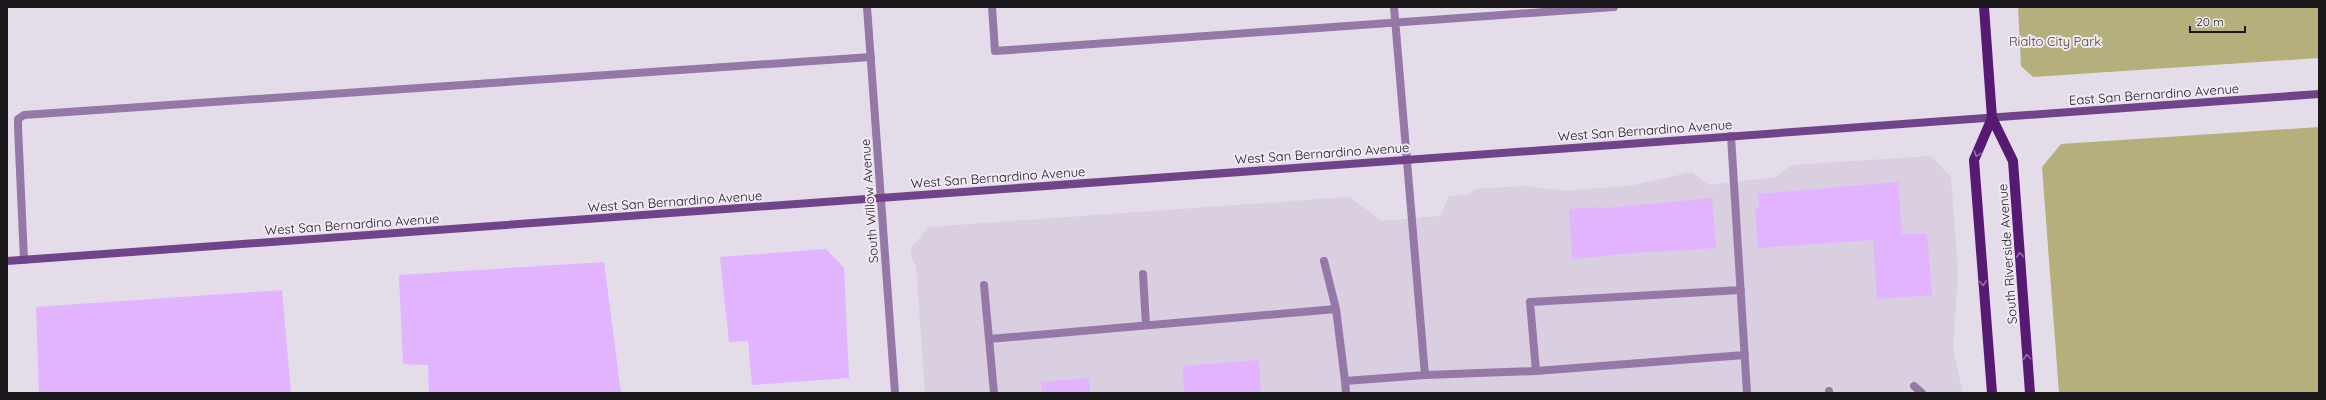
<svg xmlns="http://www.w3.org/2000/svg" width="2326" height="400" font-family="Quicksand,sans-serif">
  <style>
    .built { fill: #dacee1 }
    .green { fill: #b5b07b }
    .building { fill: #e2b3ff }
    .lines { fill: none; stroke-linecap: round; stroke-linejoin: round }
    .service { stroke: #9578a7; stroke-width: 8 }
    .tertiary { stroke: #9578a7; stroke-width: 8 }
    .secondary { stroke: #71448a; stroke-width: 8 }
    .primary { stroke: #571a73; stroke-width: 10 }
    .oneway { stroke: #956da7 }
    .labels { text-anchor: middle; stroke-width: 4; stroke-linejoin: round; paint-order: stroke }
    .park-label { font-size: 13px; fill: #4d4922; stroke: #f1e9f6 }
    .street-label { font-size: 13px; fill: #1b181c; stroke: #f1e9f6 }
  </style>
  <rect width="100%" height="100%" fill="#e4dce8"/>
  <path class="built" d="M1931,156L1951,177L1958,272L1953,349L1963,393H925L916,265L912,259L911,248L929,227L1349,197L1382,221L1440,216L1449,196L1470,194L1475,189L1528,186L1565,191L1634,185L1692,172L1709,185L1775,177L1792,165Z"/>
  <path class="green" d="M2018,7H2319V58L2033,77L2021,66Z
    M2319,127V393H2059L2042,167L2061,144Z"/>
  <path class="building" d="M1898,182L1902,234H1927L1932,295L1877,299L1873,240L1758,248L1755,209L1759,208L1758,194Z
    M1712,198L1716,248L1658,252L1656,251L1572,259L1569,209L1596,207L1597,209Z
    M826,249L844,268L849,378L752,385L748,341L729,342L720,257Z
    M604,262L621,393H429L428,365L403,364L399,275Z
    M282,290L291,393H39L36,307Z
    M1259,360L1261,393H1184L1183,366Z
    M1089,378L1090,393H1042L1041,382Z"/>
  <g class="lines">
    <path class="service" d="M992,7L995,51L1614,7
      M1394,7L1425,375
      M1731,136L1747,393
      M24,260L18,127V119L24,115L871,57
      M1324,261L1336,309L1345,381
      M1143,274L1146,325
      M984,285L994,393
      M989,339L1336,309
      M1536,371L1530,302L1741,290
      M1914,386L1922,393
      M1829,391V393
      M1346,393L1345,381L1425,375L1536,371L1745,355"/>
    <path class="tertiary" d="M867,7L895,393"/>
    <path class="secondary" d="M7,261L2319,94"/>
    <path class="primary" d="M1984,7L1992,118L2013,161L2030,393
      M1992,393L1974,160L1992,118"/>
  </g>
  <defs><path id="oneway-chevron" d="M-2-3.5L2.5 0L-2 3.5" fill="none" stroke-width="1.6" stroke-linecap="round" stroke-linejoin="round"/></defs>
  <g class="oneway">
    <use href="#oneway-chevron" transform="translate(1977 154) rotate(111)"/>
    <use href="#oneway-chevron" transform="translate(2020 255) rotate(-94)"/>
    <use href="#oneway-chevron" transform="translate(1983 283) rotate(86)"/>
    <use href="#oneway-chevron" transform="translate(2027 357) rotate(-94)"/>
  </g>
  <g class="labels">
    <g class="park-label">
      <text x="2055" y="46">Rialto City Park</text>
    </g>
    <g class="street-label">
      <text transform="translate(2154 94) rotate(-4)" y="5">East San Bernardino Avenue</text>
      <text transform="translate(1645 130) rotate(-4)" y="5">West San Bernardino Avenue</text>
      <text transform="translate(1322 153) rotate(-4)" y="5">West San Bernardino Avenue</text>
      <text transform="translate(998 177) rotate(-4)" y="5">West San Bernardino Avenue</text>
      <text transform="translate(675 201) rotate(-4)" y="5">West San Bernardino Avenue</text>
      <text transform="translate(869 201) rotate(-94)" y="5">South Willow Avenue</text>
      <text transform="translate(352 224) rotate(-4)" y="5">West San Bernardino Avenue</text>
      <text transform="translate(2007 254) rotate(-94)" y="5">South Riverside Avenue</text>
    </g>
  </g>
  <rect width="2326" height="400" fill="none" stroke="#1b181c" stroke-width="16"/>
  <path d="M2190 26v6h55v-6" fill="none" stroke="#1b181c" stroke-width="2"/>
  <text x="2196" y="26" font-size="12" fill="#1b181c" stroke="#f1e9f6" stroke-width="3" paint-order="stroke">20 m</text>
</svg>
